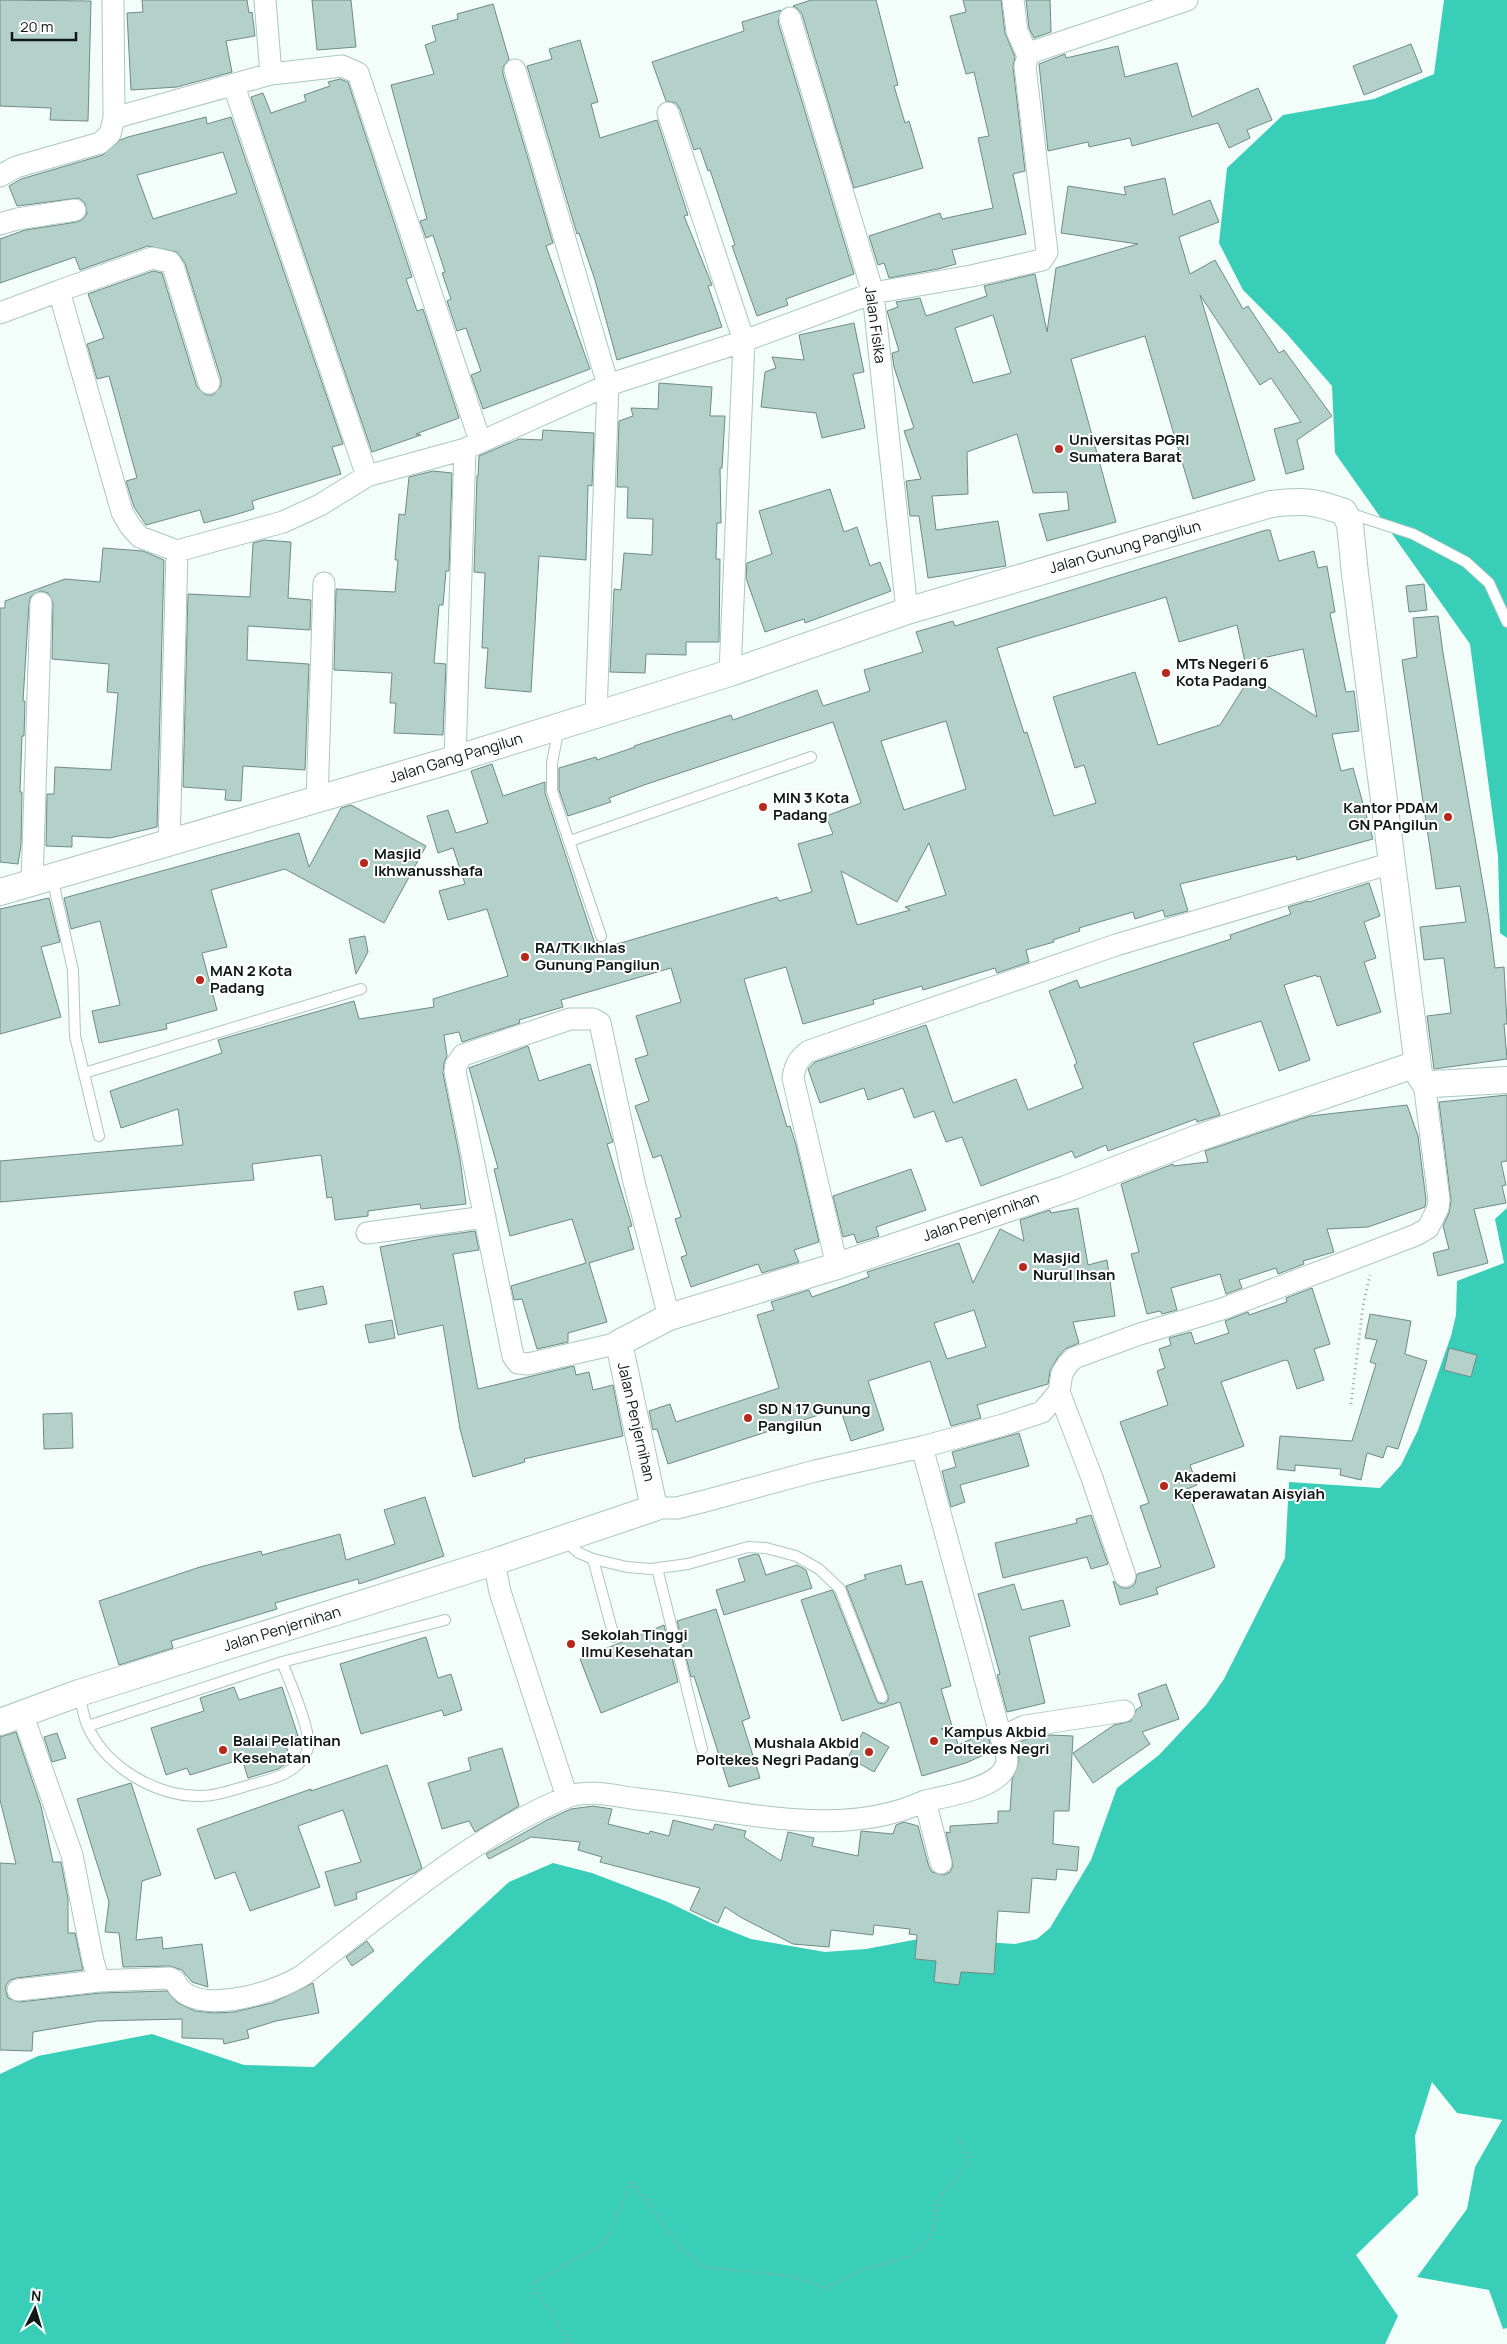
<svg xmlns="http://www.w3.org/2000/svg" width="1507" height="2344" font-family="Manrope,sans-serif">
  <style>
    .forest { fill: #38ceb7 }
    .building { fill: #b3d0c9; stroke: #708b85; fill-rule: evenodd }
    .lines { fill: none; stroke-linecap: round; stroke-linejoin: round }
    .service-casing { stroke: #abc7c0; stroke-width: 12 }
    .minor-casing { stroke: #abc7c0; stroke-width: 23 }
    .tertiary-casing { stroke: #abc7c0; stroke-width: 28 }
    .path { stroke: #97a29f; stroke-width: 3; stroke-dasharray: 1 4; stroke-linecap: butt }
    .service { stroke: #fff; stroke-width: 10 }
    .minor { stroke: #fff; stroke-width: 21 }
    .tertiary { stroke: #fff; stroke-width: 26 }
    .poi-dot { fill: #b6281b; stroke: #fff; stroke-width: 2 }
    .labels { text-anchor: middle; stroke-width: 4; stroke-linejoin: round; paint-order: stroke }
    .street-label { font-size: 15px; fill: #0e1916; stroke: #fff }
    .poi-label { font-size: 15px; font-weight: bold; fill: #0e1916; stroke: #fff; text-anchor: start }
  </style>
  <rect width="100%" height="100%" fill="#f3fefb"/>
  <path class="forest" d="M1444,0H1507V938L1500,933L1498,856L1470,644L1335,453L1332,386L1287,334L1243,290L1219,243L1227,168L1283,115L1374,99L1434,74Z
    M1507,1208V2328L1503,2329L1489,2290L1417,2277L1467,2209L1475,2167L1502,2120L1457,2113L1432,2082L1415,2136L1418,2195L1356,2255L1398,2316L1385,2344H0V2074L38,2056L152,2034L244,2065L314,2067L425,1959L509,1882L553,1863L592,1873L668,1902L713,1924L751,1939L825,1952L866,1949L924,1938L1015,1944L1037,1939L1050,1928L1091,1860L1117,1788L1159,1755L1206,1705L1224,1679L1285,1558L1289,1482L1380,1488L1401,1465L1418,1430L1451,1336L1456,1315L1457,1281L1504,1263L1495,1219Z"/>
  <path class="building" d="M0,0L91,1L88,121L50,120L51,108L0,106Z
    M142,0H247L249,13L252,12L255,36L226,41L232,72L177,87L131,90L127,13L143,12Z
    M312,0H351L356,47L317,50Z
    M811,0H876L898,85L894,86L905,123L909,121L923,168L854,188L802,14L798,9L793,6Z
    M963,0H1001L1005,33L1015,57L1013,67L1025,171L1013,174L1026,234L952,250L956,264L938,269L889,278L884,263L878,265L869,236L940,213L942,219L993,208L978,138L989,136L974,72L966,74L950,16L966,12Z
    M1026,0H1050L1051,32L1034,38L1029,28Z
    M493,4L509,59L503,67V74L553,243L546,246L590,369L483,409L471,375L481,371L466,328L457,331L447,301L451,299L442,273L445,272L433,235L426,238L420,221L427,219L391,85L434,74L425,45L436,41L432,26L458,19L457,14Z
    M781,10L778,22L854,274L786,299L788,305L757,316L732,246L735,245L710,170L708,171L700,148L694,150L680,109L676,103L666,101L652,62L744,31L742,22Z
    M580,40L598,102L591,104L600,138L657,120L688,215L684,216L712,285L708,286L722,327L617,360L595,280L579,233L577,234L527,66L552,59L549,49Z
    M1411,44L1422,72L1364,95L1353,66Z
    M1118,46L1125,77L1177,63L1192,117L1258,88L1272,120L1247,130L1250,138L1229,148L1218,123L1132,146L1130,138L1089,147L1088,142L1048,151L1039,64L1065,54L1066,58Z
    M340,79L348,82L412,277L406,279L417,311L423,309L459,418L416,434L421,435L372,452L251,97L263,93L271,113L306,101L304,95L330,86L328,82Z
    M206,117L207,124L231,117L343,444L332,447L341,474L252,501L254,509L231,516L204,523L200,510L146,525L134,507L126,481L137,478L109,376L97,379L87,344L104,338L88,294L153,271L162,273L197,387L206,395H213L221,386V379L185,263L177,252L148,246L80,270L75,257L0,283V239L25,230L77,222L83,219L87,214L85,203L79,198L17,206L9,186L21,179L103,155L120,140L128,137ZM223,152L237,193L153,219L137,175Z
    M1165,178L1173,215L1210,200L1219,222L1179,237L1190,274L1215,260L1243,309L1248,306L1279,353L1284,350L1332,416L1297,440L1304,469L1286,474L1274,429L1301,422L1271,378L1260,385L1200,295L1255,480L1193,499L1145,336L1071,359L1116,522L1047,541L1039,514L1069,510L1067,492L1033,493L1017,434L967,452L968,494L932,496L936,530L998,521L1006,566L928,578L919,516H910L906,481L921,479L904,431L914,428L894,367L892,353L899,351L887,311L898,307L896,302L920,298L926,316L987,296L984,286L1035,274L1047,332L1056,268L1138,244L1061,233L1068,186L1126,195L1124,187ZM993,315L1011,373L973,383L955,328Z
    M854,323L864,372L853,374L865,428L822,438L816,413L761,407L765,372L776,368L772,357L804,360L799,335Z
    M659,383L712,387L710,416H725L722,468H720L721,523H717L716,559H720L719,642H686V655L646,654L645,673L610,672L614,589L621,590L624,553L652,555L653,519L627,518L628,487H617L619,421L633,416L631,408L658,409Z
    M543,430L594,433L592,486L588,485L586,560L539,556L531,692L485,688L488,648H482L485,573L474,572L477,476H478L479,456L519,439L542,440Z
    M433,471L452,473L449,571H446L443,605H439L434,663L446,664L443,735L394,733L396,703H390L392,673L334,670L336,589L395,592L398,560H395L399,514L405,515L409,477Z
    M830,489L844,532L857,527L870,566L880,562L891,591L805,623L804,619L765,632L746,578L747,563L772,554L759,511Z
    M1266,530H1270L1279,561L1314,551L1318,568L1327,566L1335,612L1330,613L1346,692L1354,691L1359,731L1332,734L1341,771L1353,768L1373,839L1297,860L1296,856L1180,884L1188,911L1165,917L1163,910L1135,919L1133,912L1079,928L1080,931L1053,940L1054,942L1026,950L1029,962L997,973L995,968L923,990L922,986L873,1000L874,1004L803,1024L786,967L744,979L787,1127L790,1126L796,1145L819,1242L794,1250L799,1262L762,1273L758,1264L691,1287L681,1257L687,1255L675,1219L681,1217L661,1155L653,1158L635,1106L649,1101L635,1059L648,1055L636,1016L681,1002L671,968L561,1000L563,1007L519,1020L520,1023L462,1042L459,1032L444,1035L447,1056L444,1063L443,1073L460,1159L466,1204L421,1209L420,1204L368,1211V1216L335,1220L332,1197L327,1198L321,1155L252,1164L254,1180L0,1202V1161L183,1145L178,1109L121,1128L110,1091L222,1053L218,1040L354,1001L359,1019L434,1007L433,999L508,976L487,909L448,920L439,891L465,884L453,848L438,853L427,816L448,810L456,833L488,823L471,771L492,764L503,796L545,782V793L554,820L597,950L777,897L779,901L812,892L798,844L833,834L826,816L861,803L833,722L644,785L609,798L611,802L568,816L559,790V768L596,757L597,760L635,747L634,746L731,715L733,720L817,690L823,706L870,691L864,670L923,652L916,632L953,621L955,626ZM1166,597L1179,642L1237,625L1245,662L1303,649L1317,717L1251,676L1220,725L1158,745L1135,672L1053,697L1075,768L1084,765L1096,803L1054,816L1027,732L1024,733L997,648ZM946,721L966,789L904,810L881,741ZM929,843L946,895L905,907L910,910L857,925L841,871L897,902Z
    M264,540L291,542L288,598L311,600L310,630L248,626L247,660L309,664L305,770L243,766L241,801L225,800L226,790L183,787L188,594L250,597L253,543Z
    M103,548L143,551L164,560L157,827L110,838L72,836V847L46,846L47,794H54L55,767L111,770L118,693L107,692L109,664L52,659L53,603L48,593L41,591L31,596L29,603L23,701H25L24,736H22L20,792H22L21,845L18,864L0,862V608H5V601L65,579L100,582Z
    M1424,584L1427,610L1409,612L1406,586Z
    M1438,616L1443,653L1489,919L1495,968L1504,967L1507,1024H1504L1507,1059L1434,1069L1427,1016L1451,1013L1444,958L1424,960L1420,927L1466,922L1460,886L1436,889L1402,660L1417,657L1413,618Z
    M351,805L426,846L384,923L285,869L211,890L227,947L202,953L217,1010L166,1024L167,1029L99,1043L92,1011L120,1005L100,921L71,929L64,898L299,833L309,867L341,808Z
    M1369,883L1380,916L1364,922L1376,958L1364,962L1381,1012L1337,1026L1320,976L1317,977L1316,975L1284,985L1310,1060L1279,1071L1261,1021L1193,1043L1220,1115L1197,1122L1196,1119L1108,1151L1106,1145L1075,1158L1072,1151L981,1186L962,1137L946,1142L934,1111L914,1118L903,1088L868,1100L864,1088L820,1103L808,1069L815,1062L926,1025L953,1103L1016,1079L1028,1110L1083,1088L1074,1065L1077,1063L1049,991L1077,980L1080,988L1231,939L1230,935L1291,914L1288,907L1308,901L1309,902Z
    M49,898L60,942L41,947L61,1017L0,1034V909Z
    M365,936L368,952L356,974L349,939Z
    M528,1046L539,1081L590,1064L611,1136L613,1142L607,1144L632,1226L628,1227L634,1249L589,1263L607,1322L568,1333V1342L537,1349L522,1299L514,1300L511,1286L586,1263L572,1219L510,1236L494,1169L498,1168L469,1068Z
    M1507,1095V1161L1501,1162L1506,1185L1502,1186L1506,1203L1474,1209L1488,1263L1438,1276L1433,1253L1449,1249L1443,1226L1449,1213L1451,1201L1439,1102Z
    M1407,1105L1418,1136L1426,1200L1425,1207L1368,1227L1327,1229L1334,1252L1303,1261L1304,1264L1278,1274L1276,1268L1239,1280L1242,1288L1226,1294L1220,1274L1171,1288L1177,1310L1162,1314L1160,1311L1147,1314L1131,1254L1139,1252L1121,1184L1173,1164V1166L1208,1162L1205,1151L1310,1116Z
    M911,1169L926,1210L876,1227L879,1236L857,1243L854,1234L843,1237L833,1196Z
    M1078,1208L1088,1265L1107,1260L1115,1316L1073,1322L1079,1343L1065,1349L1058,1357L1050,1371L1048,1384L977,1405L981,1418L951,1426L930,1361L868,1381L884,1430L851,1441L840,1408L668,1464L657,1429L653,1430L649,1411L670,1404L676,1422L779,1388L757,1315L774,1310L771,1302L809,1290L812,1297L869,1277L867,1272L959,1243L973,1283L1000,1229L1024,1241L1020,1220L1050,1210L1051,1213ZM974,1310L986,1347L947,1359L934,1323Z
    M475,1231L479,1250L453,1254L478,1389L574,1366L576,1375L589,1372L593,1390L613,1385L623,1436L524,1459L525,1462L473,1477L460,1429L443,1325L398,1335L380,1247L432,1237Z
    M323,1286L327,1304L298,1310L294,1292Z
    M1312,1288L1330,1344L1314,1349L1324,1380L1297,1389L1288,1361L1285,1360L1221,1382L1244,1446L1190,1465L1197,1485L1187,1489L1215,1567L1156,1588L1158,1594L1120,1605L1113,1581L1122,1588H1129L1135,1584L1137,1574L1161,1567L1140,1506L1149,1503L1120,1422L1168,1405L1157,1371L1165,1368L1159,1349L1171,1345L1169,1338L1191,1332L1195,1344L1229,1333L1225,1321L1248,1312L1249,1315L1287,1302L1286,1298Z
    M1370,1314L1411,1321L1405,1354L1427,1361L1398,1449L1387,1446L1383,1458L1367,1453L1361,1480L1340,1475L1341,1469L1295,1465V1471L1277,1469L1280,1436L1352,1441L1376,1364L1370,1362L1377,1340L1365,1338Z
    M392,1320L395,1338L369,1343L365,1325Z
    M1449,1348L1477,1355L1471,1377L1444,1370Z
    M72,1413L73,1448L44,1449L43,1414Z
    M1019,1433L1029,1466L960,1485L965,1502L951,1507L942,1471L956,1467L952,1452Z
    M425,1497L444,1556L359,1584L358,1579L275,1603L277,1609L171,1641L173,1648L119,1665L99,1601L200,1567L261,1551L262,1555L340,1534L346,1560L395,1544L384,1510Z
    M1091,1515L1108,1564L1091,1569L1087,1557L1003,1578L995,1543L1077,1523L1076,1519Z
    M755,1554L759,1555L766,1575L797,1565L806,1570L812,1588L724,1615L716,1590L745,1581L738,1559Z
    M901,1565L906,1585L922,1581L951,1686L941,1689L952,1726L941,1729L954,1730L958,1745L987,1732L992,1751L966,1763L922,1776L900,1702L842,1721L801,1600L832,1590L834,1593L876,1699L878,1703L884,1704L888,1701V1695L846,1586L866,1579L864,1575Z
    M1014,1584L1022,1610L1063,1600L1070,1626L1029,1637L1045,1703L1007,1712L997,1675L1000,1674L978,1594Z
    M716,1609L750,1718L742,1721L760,1778L729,1787L694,1676L691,1677L677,1621Z
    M664,1625L678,1682L601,1713L580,1659Z
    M426,1637L438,1678L451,1674L462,1710L444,1716L442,1710L361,1734L340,1664Z
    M1166,1684L1179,1719L1142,1732L1150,1744L1093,1783L1073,1753L1114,1725L1131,1721L1136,1710L1142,1706L1138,1694Z
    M234,1687L239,1700L282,1687L298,1736L284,1740L291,1761L278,1769L248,1778L242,1759L190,1775L187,1768L166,1775L151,1728L204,1711L200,1698Z
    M16,1732L41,1806L53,1862H61L68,1899V1933H75L83,1970L16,1978L10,1980L6,1985V1992L8,1998L19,2002L100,1993L167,1991L178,2003L195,2011L214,2013L234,2012L272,2003L313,1983L319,2013L276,2021L247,2030L249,2038L224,2044L223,2039L182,2038V2019L97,2021L33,2032L32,2051L0,2050V1863L16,1864L0,1800V1737Z
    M863,1732L889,1747L874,1772L848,1757Z
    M57,1733L66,1758L52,1762L44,1737Z
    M1050,1735L1073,1736L1069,1811H1054L1053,1844L1079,1847L1077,1871L1057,1869L1056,1880L1032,1878L1029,1913L998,1911L994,1974L961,1972L959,1985L934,1982L936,1961L915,1959L917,1935L909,1934L910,1929L874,1925L873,1935L831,1930L829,1947L793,1944L742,1918L725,1907L718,1923L690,1910L700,1888L600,1862L602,1857L578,1850L580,1842L531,1837L489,1859L486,1854L547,1820L571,1809L593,1806L612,1809L608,1824L649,1834L650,1831L669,1836L673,1820L713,1830L715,1824L746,1831L744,1837L781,1861L788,1832L814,1838L812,1846L858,1856L861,1831L893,1834L896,1825L904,1822L918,1826L929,1867L932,1872L944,1875L950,1872L953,1866L946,1832L950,1833V1826L998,1823V1811H1010L1012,1780L1019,1760L1016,1744L1029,1738Z
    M502,1748L519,1806L475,1832L469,1821L442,1829L428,1783L471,1770L468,1758Z
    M387,1765L422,1868L415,1873L356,1893L357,1899L335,1906L325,1872L361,1862L343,1810L298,1826L320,1887L250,1911L235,1872L215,1879L197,1829L311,1789V1791Z
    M131,1783L161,1875L142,1881L136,1940L162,1937L163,1949L202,1944L208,1987L192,1982L182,1970L170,1966L123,1967L119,1933L105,1932L109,1902L77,1799Z
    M367,1941L374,1951L352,1966L346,1957Z"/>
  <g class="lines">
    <defs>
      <path id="service" d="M1349,513L1413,534L1466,562L1489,583L1507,622
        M559,727L552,763V791L601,936
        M570,841L811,757
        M52,877L73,970L75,1036L99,1136
        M84,1073L361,989
        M564,1540L579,1553L593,1559L627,1567L651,1569L688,1564L748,1547L766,1548L796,1556L819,1569L840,1589L882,1697
        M593,1559L614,1637
        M657,1568L702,1749
        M79,1694C82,1704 83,1717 88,1727C107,1768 157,1797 202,1796C220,1796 240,1787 257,1783C277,1778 302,1770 308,1748C312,1732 289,1680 282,1662
        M88,1726L282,1662L445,1620"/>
      <path id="minor" d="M113,0L114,118
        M265,0L271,74
        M1013,0L1017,31L1028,56
        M790,18L873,293L907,611
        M515,70L608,385L596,714
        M234,86L367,476
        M668,113L744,341L730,673
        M0,176L16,167L100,143L110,134L114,118L271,74L342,66L358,73L480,441
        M0,224L17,219L75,210
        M59,291L152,258L170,262L174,269L209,383
        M0,313L59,291L122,512L130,526L140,537L177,551L283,522L320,505L367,476L465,449L608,385L744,341L873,293L971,276L1042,260L1047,252L1025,66L1028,56L1035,51L1187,0
        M455,759L465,449
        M317,800L324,583
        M169,844L177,551
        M32,883L41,603
        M367,1233L485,1217
        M837,1266L793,1078C795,1065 798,1059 809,1051L1116,945L1392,863
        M619,1343L528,1364L518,1363L513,1356L455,1071L456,1065L463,1055L570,1019H593L600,1023L634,1182L669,1317
        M922,1447L1001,1737
        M654,1508H677L705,1501L815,1471L922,1447L1003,1425L1042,1412L1059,1392
        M494,1562L500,1592L567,1797C590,1789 614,1796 638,1799C730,1808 837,1842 925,1801L941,1863
        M1125,1576L1092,1478L1059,1392L1062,1373L1068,1364L1074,1358L1140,1334L1222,1309L1416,1235L1428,1228L1438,1208L1439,1200L1424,1082
        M925,1801C946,1796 1006,1788 1007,1760C1007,1753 1003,1744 1001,1737L1025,1726L1124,1711
        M99,1981L170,1978L175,1981C191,2018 270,1994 296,1979C305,1975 313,1967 321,1961C339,1947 357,1933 375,1919C434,1873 497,1826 567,1797
        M18,1990L99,1981L93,1961L72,1855L22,1713"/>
      <path id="tertiary" d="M0,892L455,759L730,673L907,611L1271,504C1302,500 1314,501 1344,512L1350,524L1355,574L1419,1074L1424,1082L1432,1084L1507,1080
        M0,1722L79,1693L494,1562L654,1508L619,1343L669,1317L837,1266L1066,1189L1198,1138L1417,1064"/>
    </defs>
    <use href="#service" class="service-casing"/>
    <use href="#minor" class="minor-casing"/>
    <use href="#tertiary" class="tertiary-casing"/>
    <path class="path" d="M1351,1404L1363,1306L1370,1275
      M570,2344L532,2283L604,2244L632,2181L679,2247L704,2267L791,2276L826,2288L856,2272L910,2256L931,2236L938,2198L958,2177L969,2159L958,2137"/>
    <use href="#service" class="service"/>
    <use href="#minor" class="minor"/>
    <use href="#tertiary" class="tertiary"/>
  </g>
  <g class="poi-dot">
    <circle cx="1059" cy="449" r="5"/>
    <circle cx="1166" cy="673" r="5"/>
    <circle cx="763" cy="807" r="5"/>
    <circle cx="1448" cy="817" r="5"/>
    <circle cx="364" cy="863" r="5"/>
    <circle cx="525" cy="957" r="5"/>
    <circle cx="200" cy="980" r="5"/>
    <circle cx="1023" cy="1267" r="5"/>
    <circle cx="748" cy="1418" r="5"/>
    <circle cx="1164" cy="1486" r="5"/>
    <circle cx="571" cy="1644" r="5"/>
    <circle cx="934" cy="1741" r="5"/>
    <circle cx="223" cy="1750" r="5"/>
    <circle cx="869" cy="1752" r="5"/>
  </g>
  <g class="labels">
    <g class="street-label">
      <text transform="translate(875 325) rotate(82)" y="5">Jalan Fisika</text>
      <text transform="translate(1125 547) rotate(-16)" y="5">Jalan Gunung Pangilun</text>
      <text transform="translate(456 758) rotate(-17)" y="5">Jalan Gang Pangilun</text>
      <text transform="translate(981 1217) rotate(-19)" y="5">Jalan Penjernihan</text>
      <text transform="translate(636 1422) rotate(77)" y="5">Jalan Penjernihan</text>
      <text transform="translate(282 1629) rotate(-17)" y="5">Jalan Penjernihan</text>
    </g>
    <g class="poi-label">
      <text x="1069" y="445">Universitas PGRI<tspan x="1069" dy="17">Sumatera Barat</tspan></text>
      <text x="1176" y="669">MTs Negeri 6<tspan x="1176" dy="17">Kota Padang</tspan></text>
      <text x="773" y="803">MIN 3 Kota<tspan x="773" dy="17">Padang</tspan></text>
      <text x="1438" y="813" text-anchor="end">Kantor PDAM<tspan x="1438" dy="17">GN PAngilun</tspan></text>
      <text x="374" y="859">Masjid<tspan x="374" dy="17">Ikhwanusshafa</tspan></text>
      <text x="535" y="953">RA/TK Ikhlas<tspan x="535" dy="17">Gunung Pangilun</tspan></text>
      <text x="210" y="976">MAN 2 Kota<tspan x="210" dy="17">Padang</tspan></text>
      <text x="1033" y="1263">Masjid<tspan x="1033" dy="17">Nurul Ihsan</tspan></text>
      <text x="758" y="1414">SD N 17 Gunung<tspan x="758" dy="17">Pangilun</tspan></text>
      <text x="1174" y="1482">Akademi<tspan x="1174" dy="17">Keperawatan Aisyiah</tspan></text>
      <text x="581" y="1640">Sekolah Tinggi<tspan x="581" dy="17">Ilmu Kesehatan</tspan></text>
      <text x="944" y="1737">Kampus Akbid<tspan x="944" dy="17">Poltekes Negri</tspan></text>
      <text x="233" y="1746">Balai Pelatihan<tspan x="233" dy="17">Kesehatan</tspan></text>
      <text x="859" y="1748" text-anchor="end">Mushala Akbid<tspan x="859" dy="17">Poltekes Negri Padang</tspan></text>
    </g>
  </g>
  <g transform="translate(35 2309) rotate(5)" stroke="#ffffff" stroke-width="4" paint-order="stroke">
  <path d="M0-4L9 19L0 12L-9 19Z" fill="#0e1916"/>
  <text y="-8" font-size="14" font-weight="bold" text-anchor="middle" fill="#0e1916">N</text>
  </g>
  <path d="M12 32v8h64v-8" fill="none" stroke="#0e1916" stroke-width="2.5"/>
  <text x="20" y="32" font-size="15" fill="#0e1916" stroke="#ffffff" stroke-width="4" paint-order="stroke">20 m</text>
</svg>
